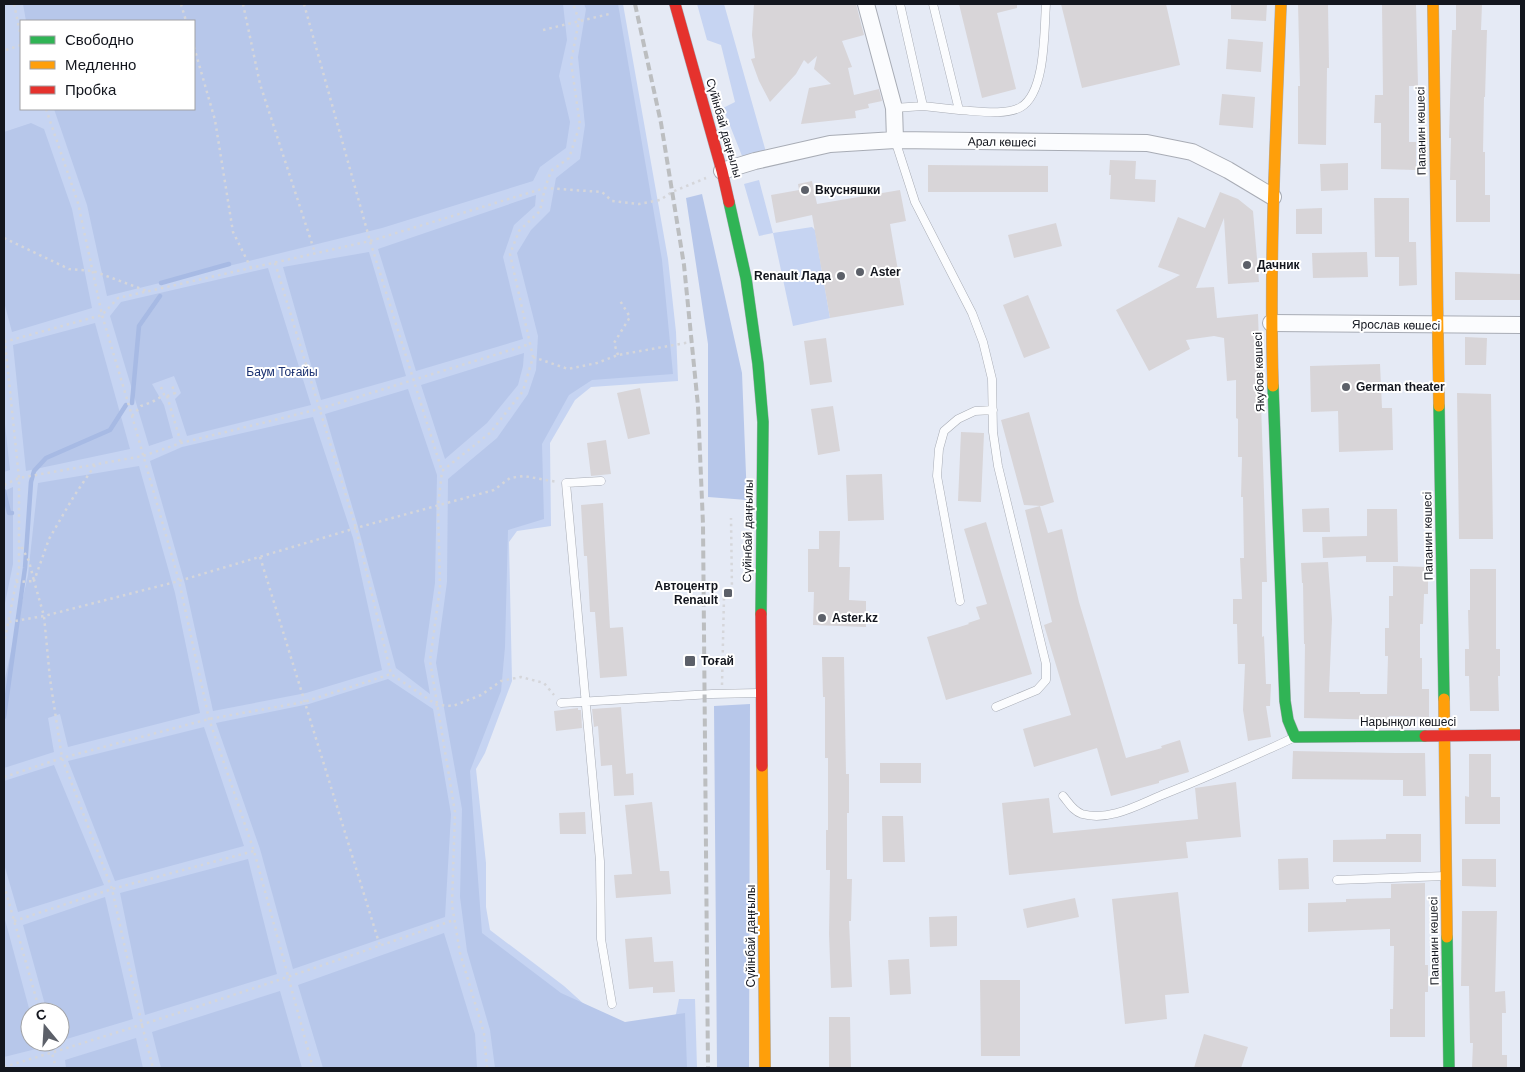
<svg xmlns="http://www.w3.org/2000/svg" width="1525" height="1072" font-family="Arial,sans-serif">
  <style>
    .green { fill: #c6d4f2; fill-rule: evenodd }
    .forest { fill: #b7c7ea }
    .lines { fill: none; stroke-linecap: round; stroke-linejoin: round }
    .stream { stroke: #a7bae4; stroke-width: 4.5 }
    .building { fill: #d8d5d8 }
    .lane-casing { stroke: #a8acb5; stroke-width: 9 }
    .street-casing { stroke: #a8acb5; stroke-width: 18 }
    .fast-casing { stroke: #a8acb5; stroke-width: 12 }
    .slow-casing { stroke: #a8acb5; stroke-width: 12 }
    .jam-casing { stroke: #a8acb5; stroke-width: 12 }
    .path { stroke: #d5d6da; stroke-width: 2.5; stroke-dasharray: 2.5 4; stroke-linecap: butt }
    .lane { stroke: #fbfcfe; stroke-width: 8 }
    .street { stroke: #fbfcfe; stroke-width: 16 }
    .fast { stroke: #30b455; stroke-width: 11 }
    .slow { stroke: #ff9f0a; stroke-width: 11 }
    .jam { stroke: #e5322d; stroke-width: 11 }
    .rail { stroke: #bcbec0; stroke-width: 4; stroke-dasharray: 8 4; stroke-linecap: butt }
    .poi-dot { fill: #5c6069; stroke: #fff; stroke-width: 2 }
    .labels { text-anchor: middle; stroke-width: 4; stroke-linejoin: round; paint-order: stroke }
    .street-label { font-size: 12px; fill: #13161e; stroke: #fff }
    .poi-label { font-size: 12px; font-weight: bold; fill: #13161e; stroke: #fff; text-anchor: start }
    .park-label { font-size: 12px; fill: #1a3171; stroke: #fff }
  </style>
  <rect width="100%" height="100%" fill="#e5eaf5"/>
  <path class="green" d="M4,4H623L668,259L676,332L678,381L591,387L575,400L550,443L551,526L517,531L509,542L512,681L485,753L476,769L486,863V907L490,930L564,986L646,1060L676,1014L679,999H695L697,1068H4ZM21,21H194V109H21ZM30,1012H60V1042H30Z
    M697,4H724L766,152L742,156L723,108L735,102L721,45L707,40Z
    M759,180L773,233L812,227L815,230L830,318L793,326L773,233L759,236L744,184Z"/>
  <path class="forest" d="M23,4H563L567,40L559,76L570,122L566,148L540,167L533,181L382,228L107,296L87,205L54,109H194V21H26Z
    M584,4H618L662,260L673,374L592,380L569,395L542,444L544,519L508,530L505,647L501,691L470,771L482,933L561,993L625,1022L685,1013L687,1068H495L490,1030L467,951L460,897L462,809L436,663L447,582L448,479L497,438L528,394L536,370L538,336L517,253L531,230L550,211L556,178L580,159L585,125L578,57L586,9Z
    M31,123L44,129L72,209L92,308L12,332L4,302V132Z
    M702,194L742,373L747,500L708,497V344L686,198Z
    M536,195L535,206L514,225L503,257L523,339L416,371L378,249Z
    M369,252L406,376L321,400L283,267Z
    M268,268L311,405L187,436L175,399L181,393L174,376L152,384L164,405L173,438L149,446L110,316L121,302Z
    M95,323L130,449L26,471L13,345Z
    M524,353L523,366L518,385L487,423L445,459L421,385Z
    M408,389L437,475L435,583L424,661L430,694L396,668L357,523L325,414Z
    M4,415L10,470L4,472Z
    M313,417L353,538L382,670L306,693L213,711L185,584L150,461L182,447Z
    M139,466L175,593L200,713L68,747L60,714L48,718L54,752L4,768V683L28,575L38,483Z
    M13,487V564L4,608V491Z
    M388,679L433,709L451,814L445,917L293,969L260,849L216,723L309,704Z
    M750,704L749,1068H717L714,706Z
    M204,727L244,846L115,881L68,761Z
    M54,765L104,885L18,912L4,864V781Z
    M248,859L277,974L145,1015L120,893Z
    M105,897L133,1019L60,1041V1012H47L23,925Z
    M4,916L30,1012V1042H38L40,1048L4,1057Z
    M444,933L475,1034L477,1068H323L298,985Z
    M280,991L302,1068H161L152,1032Z
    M136,1038L143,1068H66L65,1060Z"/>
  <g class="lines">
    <path class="stream" d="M161,283L229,264
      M132,403L139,326L160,296
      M4,491L9,513H12
      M4,717L25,568L31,482L34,471L46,458L110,430L126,405"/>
  </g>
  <path class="building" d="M754,4H856L864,35L842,41L852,67L848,68L854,95L879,89L882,101L868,104L869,108L855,111L856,118L801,124L809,88L831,84L814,69L817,56L808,64L804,60L796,74L770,102L759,81L751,59L755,58L752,35Z
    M959,4H1017V8L997,13L1016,89L982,98Z
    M1061,4H1166L1180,65L1082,88Z
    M1231,4H1267L1266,21L1231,19Z
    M1298,4H1328L1329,68H1327L1326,145L1298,144V86H1300Z
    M1382,4H1416L1418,86H1409V142H1416V170L1381,169V123H1374L1375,95H1383Z
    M1456,4H1482L1481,30H1487L1485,97H1484L1483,152H1485V195H1490V222H1456V180H1450L1451,138H1449L1452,30H1456Z
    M1228,39L1263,42L1261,72L1226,69Z
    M1222,94L1255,97L1253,128L1219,125Z
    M1110,160L1136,161L1135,179L1156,180L1155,202L1110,199L1111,175H1109Z
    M1348,163V190L1321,191L1320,164Z
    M928,165L1048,166V192H928Z
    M812,181L817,204L900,190L906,221L890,224L904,305L830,318L812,215L776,223L771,195L799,190L798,184Z
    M1220,192L1238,199L1253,211L1259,282L1228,284L1224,218L1196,288L1214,287L1217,318L1258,314L1267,582H1262V637L1264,636L1266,684H1271L1270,706H1266L1271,737L1248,741L1243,710L1245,664H1238L1237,624H1233V599H1242L1240,558H1244L1243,497H1241L1242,457H1238V419L1236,418V380L1227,381L1224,338L1214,336L1186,340L1190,349L1149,371L1116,310L1180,275L1158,267L1178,217L1205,228Z
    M1374,198H1409V242H1416L1417,285L1399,286V257H1375Z
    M1322,208V234H1296V209Z
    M1056,223L1062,246L1014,258L1008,235Z
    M1367,252L1368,277L1313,278L1312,253Z
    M1455,272L1521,274V300H1455Z
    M1028,295L1050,348L1024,358L1003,305Z
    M1465,337L1487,338L1486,365H1465Z
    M826,338L832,382L810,385L804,341Z
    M1380,364L1382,408H1392L1393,450L1339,452L1338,411L1311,412L1310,366Z
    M640,388L650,434L628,439L617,393Z
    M1457,393L1491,394L1493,539H1459Z
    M833,406L840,451L818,455L811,409Z
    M1029,412L1054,502L1042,506L1024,505L1001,420Z
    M961,432L984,433L981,502L958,501Z
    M606,440L611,474L591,476L587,443Z
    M882,474L884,520L848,521L846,475Z
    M603,503L610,628L623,627L627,676L600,678L595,612H590L587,556H584L581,505Z
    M1040,506L1048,533L1062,529L1079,602L1126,758L1162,748L1161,746L1180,740L1189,772L1159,781V783L1111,796L1097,748L1034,767L1023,729L1071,715L1044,625L1052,622L1025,510Z
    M1329,508L1330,532H1303L1302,509Z
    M1367,509H1397L1398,562H1366V556L1323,558L1322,537L1367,536Z
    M986,522L1032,674L946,700L927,637L969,624L968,623L980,619L976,607L987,604L964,529Z
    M819,531H840L839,567H850L849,600L866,601V627L813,625L814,592H808V549H819Z
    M1328,562L1332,619L1329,692H1360V694H1387L1388,656H1385V628H1389V596H1393V566L1428,567V594H1424L1423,624H1420V658H1422V689H1429V717L1389,716V720L1304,718L1305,644H1304L1303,583H1302L1301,563Z
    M1470,569H1496V649H1500V676H1498L1499,711H1470L1469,676H1465V649H1469L1468,610H1470Z
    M822,657H844L846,774H849V813H847V879H852L851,921H849L852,987L831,988L829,934L830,870H826V830H828V758H825V697H823Z
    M621,707L626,774L633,773L634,795L614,796L612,765L601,766L598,726L594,727L592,709Z
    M578,708V710H581L582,728L556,731L554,711Z
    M1293,751L1395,753H1425L1426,796H1403V780L1292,779Z
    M1469,754H1491V797H1500V824H1465V796L1469,797Z
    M880,763H921V783H880Z
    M1236,782L1241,837L1186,842L1188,858L1009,875L1002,803L1049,798L1053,833L1198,819L1195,788Z
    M652,802L660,871H669L671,894L616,898L614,875L632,874L625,805Z
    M585,812L586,834H560L559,813Z
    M882,816H903L905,862H883Z
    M1386,834H1421V862H1333V840L1386,839Z
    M1308,858L1309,889L1279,890L1278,859Z
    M1462,859H1496V887L1462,886Z
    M1425,883V965H1428V992H1425V1037H1390V1009H1393L1394,946H1390V929L1308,932V903L1346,902V899L1391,898V884Z
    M1178,892L1189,993L1165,995L1167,1019L1125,1024L1112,899Z
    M1075,898L1079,917L1027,928L1023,909Z
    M1462,911H1497L1495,992L1505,991L1506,1013H1502V1055H1507V1068H1472L1473,1043H1470L1469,986H1461Z
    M957,916V946L930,947L929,917Z
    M652,937L654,962L673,961L675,992L653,993V987L629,989L625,939Z
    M909,959L911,994L890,995L888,960Z
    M980,980H1020V1056H981Z
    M829,1017H850L851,1068H829Z
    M1204,1034L1248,1047L1241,1068H1194Z"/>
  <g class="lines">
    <defs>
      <path id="lane" d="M900,4L923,106
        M894,108L923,106L959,110L933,4
        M959,110C977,111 1006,116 1021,107C1046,92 1044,30 1046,4
        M895,140L915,202L972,313L983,342L992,379L993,432L998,466L1046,664V680L1037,690L996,707
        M601,481L566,483L600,861L601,939L612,1004
        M960,601L937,476L939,449L944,431L958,419L975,411L993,410
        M561,703L712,694L758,693
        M1063,796C1069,803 1073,811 1082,814C1111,822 1141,803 1167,793C1210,776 1252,757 1293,738
        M1337,880L1445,876"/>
      <path id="street" d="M866,4L894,108L895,140
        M722,171L755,161L830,144L895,140L1147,143L1192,152L1228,170L1273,197
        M1271,323L1521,325"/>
      <path id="fast" d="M729,202L746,278L758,364L763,422L761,614
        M1273,386L1285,701L1288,720L1295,737L1425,736
        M1439,406L1444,699
        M1447,937L1449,1068"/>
      <path id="slow" d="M1433,4L1439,406
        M1273,386C1269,258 1276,131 1281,4
        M1444,699L1447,937
        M762,766L765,1068"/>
      <path id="jam" d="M675,4L722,171L729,202
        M761,614L762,766
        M1425,736L1521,735"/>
    </defs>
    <use href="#lane" class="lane-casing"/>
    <use href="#street" class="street-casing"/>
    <use href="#fast" class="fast-casing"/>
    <use href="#slow" class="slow-casing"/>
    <use href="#jam" class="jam-casing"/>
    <path class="path" d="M14,4L21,37
      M181,4L186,21
      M243,4L260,84L315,253
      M304,4L370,241L442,471
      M543,30L609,14
      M194,47L215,120L233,232L251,268
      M6,50L21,45
      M46,109L78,203L102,315L132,416L179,581L209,719L254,851L313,1068
      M4,238L69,269L93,271L147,291
      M275,263L356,528L391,674L437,705L453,706L481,695L501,681L521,677L544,683L554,695
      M4,333L19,478V568L4,643
      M4,342L102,315L118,298L370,241L545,188L602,192L612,201L639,204L660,200L672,192L706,178
      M618,355L614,343L630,317L619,299
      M533,357L568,369L597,363L618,355L691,342
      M161,387L165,397L175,393L171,383
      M167,396L181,443
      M132,416L141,406L152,402L164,395
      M95,465L74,496L49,539L34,581L44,616L50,679L62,758L112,889L142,1025L153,1068
      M4,485L19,478L143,456L181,443L319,409L530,344
      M260,557L380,946
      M16,582L34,581L29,561L20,544
      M9,622L44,616L179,581L356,528L494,490L510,478L524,476L557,482
      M722,685L724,597L732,590L731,518
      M4,777L62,758L209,719L304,702L391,674
      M4,885L40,1012
      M14,921L112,889L254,851
      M49,1042L56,1068
      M4,1067C155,1022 305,972 454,920
      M487,1068L484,1033L460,953L452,905L455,812L430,661L440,587L438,506L442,471L490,433L523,391L533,357L510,254L519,231L540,211L545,188L551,171L569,158L580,125L571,62L579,20L573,4"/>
    <use href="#lane" class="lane"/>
    <use href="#street" class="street"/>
    <use href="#fast" class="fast"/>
    <use href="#slow" class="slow"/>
    <use href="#jam" class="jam"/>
    <path class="rail" d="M635,4L661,123L684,265L698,406L703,524L708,1068"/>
  </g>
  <g class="poi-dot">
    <circle cx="805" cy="190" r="5"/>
    <circle cx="1247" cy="265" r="5"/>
    <circle cx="860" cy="272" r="5"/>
    <circle cx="841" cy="276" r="5"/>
    <circle cx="1346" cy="387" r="5"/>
    <rect x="723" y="588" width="10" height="10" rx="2.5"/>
    <circle cx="822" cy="618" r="5"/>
    <rect x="684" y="655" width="12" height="12" rx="2.5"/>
  </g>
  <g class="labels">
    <g class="street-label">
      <text transform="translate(724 128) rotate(74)" y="4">Сүйінбай даңғылы</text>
      <text transform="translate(1421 131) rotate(-91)" y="4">Папанин көшесі</text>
      <text transform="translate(1002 142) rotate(1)" y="4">Арал көшесі</text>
      <text transform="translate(1396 325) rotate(1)" y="4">Ярослав көшесі</text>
      <text transform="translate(1259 372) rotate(-92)" y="4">Якубов көшесі</text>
      <text transform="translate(748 531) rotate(-89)" y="4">Сүйінбай даңғылы</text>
      <text transform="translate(1428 536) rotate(-91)" y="4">Папанин көшесі</text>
      <text x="1408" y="726">Нарынқол көшесі</text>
      <text transform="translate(751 936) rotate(-90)" y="4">Сүйінбай даңғылы</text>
      <text transform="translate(1434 941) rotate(-91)" y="4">Папанин көшесі</text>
    </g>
    <g class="poi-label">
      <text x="815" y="194">Вкусняшки</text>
      <text x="1257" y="269">Дачник</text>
      <text x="870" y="276">Aster</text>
      <text x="831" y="280" text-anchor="end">Renault Лада</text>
      <text x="1356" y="391">German theater</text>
      <text x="718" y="590" text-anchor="end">Автоцентр<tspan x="718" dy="14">Renault</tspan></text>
      <text x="832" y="622">Aster.kz</text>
      <text x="701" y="665">Тоғай</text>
    </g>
    <g class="park-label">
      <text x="282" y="376">Баум Тоғайы</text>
    </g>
  </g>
  <rect width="1525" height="1072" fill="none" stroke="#13161e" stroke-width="10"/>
  <rect x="20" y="20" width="175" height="90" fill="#ffffff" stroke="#a1a2a5"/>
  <rect x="30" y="36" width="25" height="8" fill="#30b455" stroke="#a1a2a5"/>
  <text x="65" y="45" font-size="15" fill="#13161e">Свободно</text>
  <rect x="30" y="61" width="25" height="8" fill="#ff9f0a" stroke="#a1a2a5"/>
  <text x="65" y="70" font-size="15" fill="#13161e">Медленно</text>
  <rect x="30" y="86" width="25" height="8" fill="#e5322d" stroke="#a1a2a5"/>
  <text x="65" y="95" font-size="15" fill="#13161e">Пробка</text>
  <g transform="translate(45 1027) rotate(342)"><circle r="24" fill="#ffffff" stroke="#a1a2a5"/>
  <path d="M0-4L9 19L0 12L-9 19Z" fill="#5c6069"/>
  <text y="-8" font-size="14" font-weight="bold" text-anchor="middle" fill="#13161e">С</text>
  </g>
</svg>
